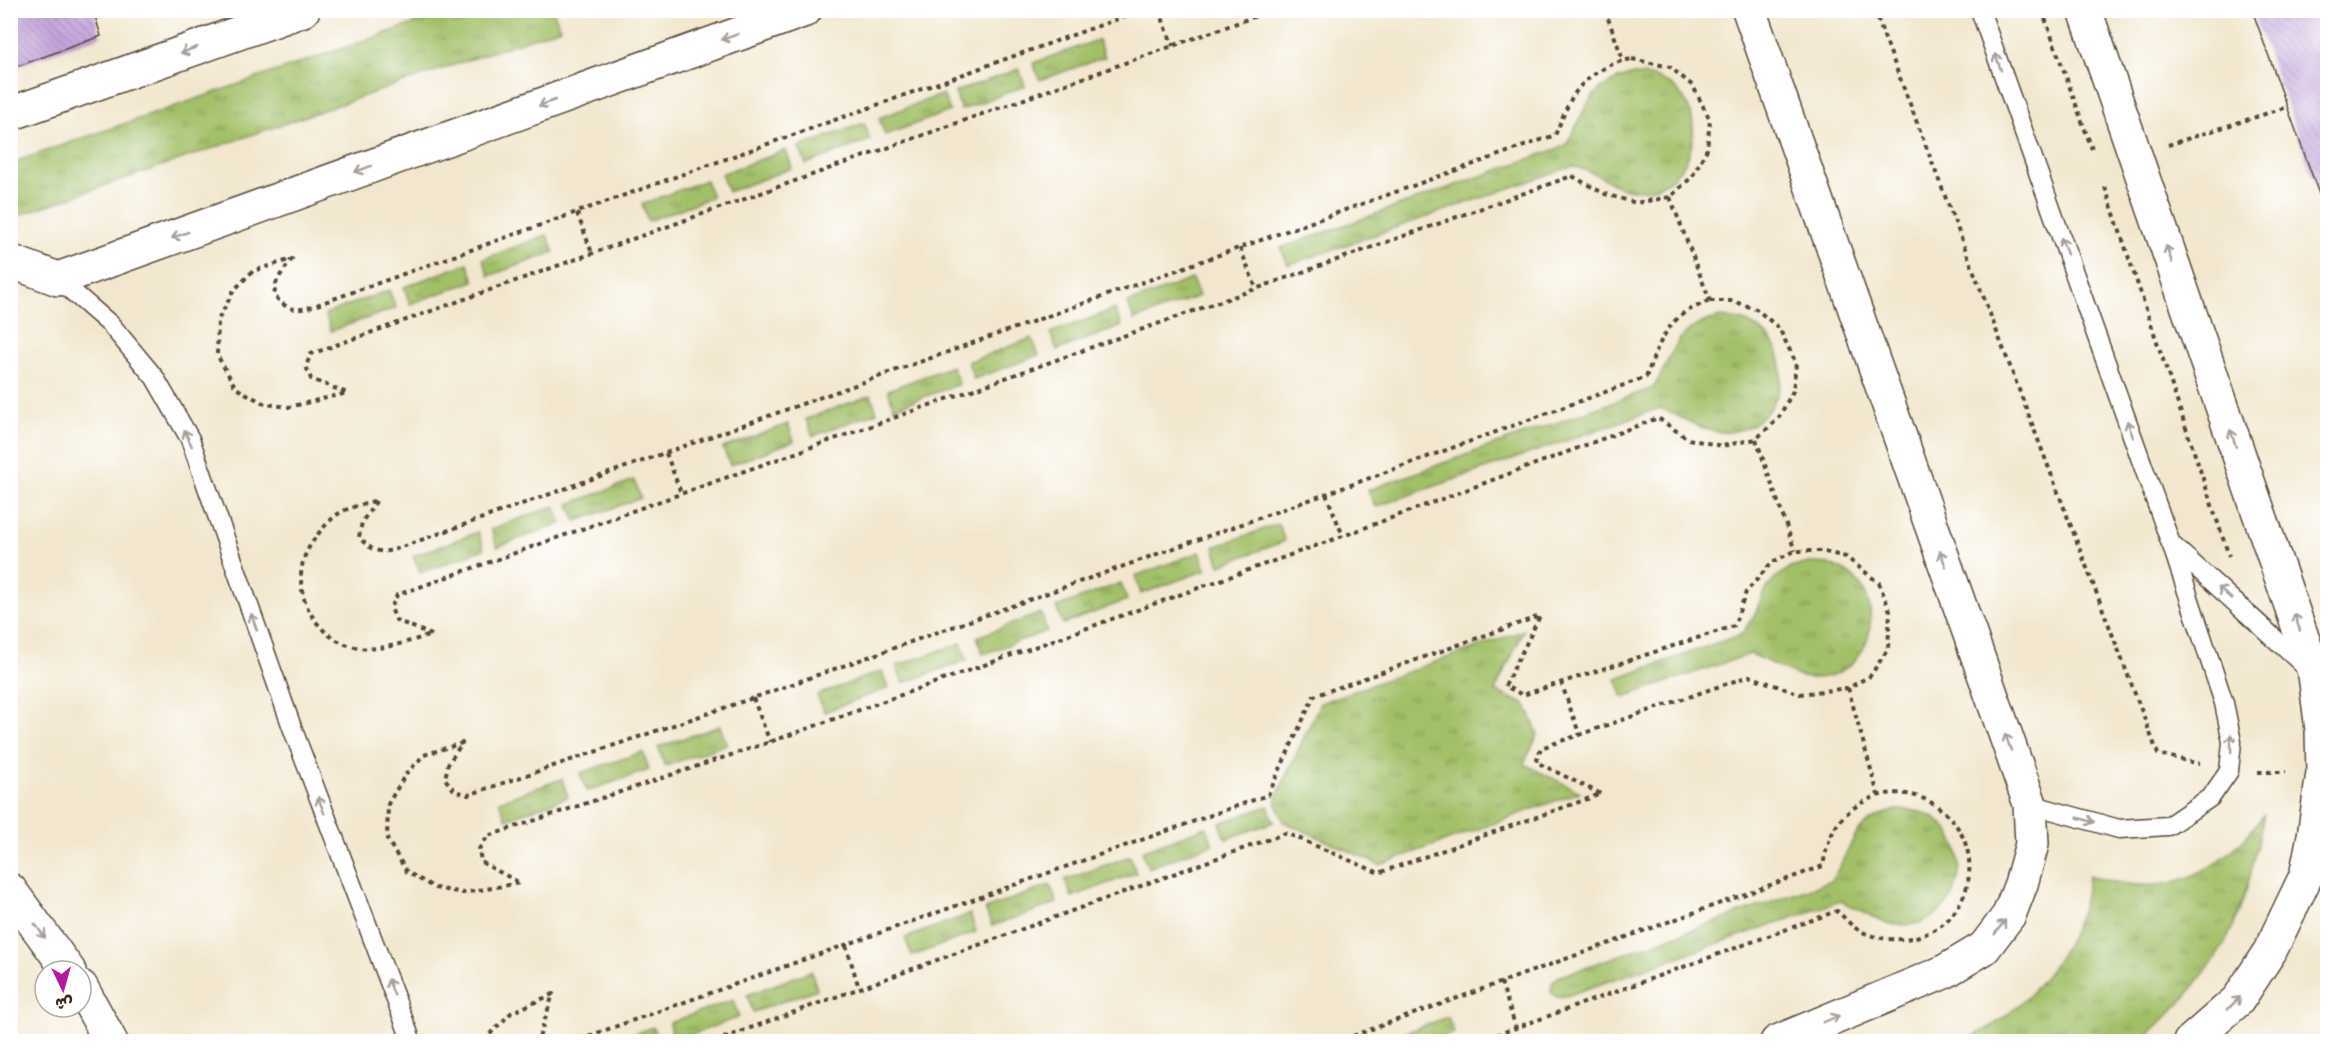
<svg xmlns="http://www.w3.org/2000/svg" width="2338" height="1052" font-family="'Playpen Sans','Playpen Sans Arabic',sans-serif">
  <style>
    .grass { fill: url(#grass-tufts); stroke: #6e7543; stroke-width: 1.5 }
    .building { fill: url(#building-back-hatch) }
    .lines { fill: none; stroke-linecap: round; stroke-linejoin: round }
    .lane-casing { stroke: #564638; stroke-width: 21 }
    .street-casing { stroke: #564638; stroke-width: 36 }
    .path { stroke: #564638; stroke-width: 4; stroke-dasharray: 4.5 4.5; stroke-linecap: butt }
    .lane { stroke: #fff; stroke-width: 18 }
    .street { stroke: #fff; stroke-width: 33 }
    .oneway { stroke: #a79f9a }
  </style>
  <defs>
    <pattern id="grass-tufts" width="24" height="20" patternUnits="userSpaceOnUse" patternTransform="scale(1.5)"><rect width="24" height="20" fill="#a2c068"/><path d="M3 7l-1-3M5 7V3M7 7l1-3M15 17l-1-3M17 17v-4M19 17l1-3" fill="none" stroke="#859c55"/></pattern>
    <pattern id="building-back-hatch" width="6" height="6" patternUnits="userSpaceOnUse" patternTransform="scale(1.5)"><rect width="6" height="6" fill="#bf9dd9"/><path d="M-1 5l2 2M0 0l6 6M5-1l2 2" fill="none" stroke="#9c80af"/></pattern>
  </defs>
  <rect width="100%" height="100%" fill="#fff"/>
  <filter id="ink" filterUnits="userSpaceOnUse"><feTurbulence type="fractalNoise" baseFrequency=".0167" numOctaves="2"/><feDisplacementMap in="SourceGraphic" scale="12" xChannelSelector="R" yChannelSelector="G"/><feConvolveMatrix kernelMatrix="1 2 1 2 8 2 1 2 1" color-interpolation-filters="sRGB"/></filter>
  <filter id="wash" filterUnits="userSpaceOnUse"><feTurbulence type="fractalNoise" baseFrequency=".008" numOctaves="4" result="noise"/><feDisplacementMap in="SourceGraphic" scale="24" xChannelSelector="R" yChannelSelector="G"/><feGaussianBlur stdDeviation="1.35" result="paint"/><feColorMatrix in="noise" values="0 0 0 0 0 0 0 0 0 0 0 0 0 0 0 0 0 1.4 0 .05"/><feComposite in="paint" operator="in"/></filter>
  <g filter="url(#wash)">
    <rect width="100%" height="100%" fill="#f2e7ce"/>
    <path class="grass" d="M453,10L553,11L561,28L11,218V163Z
      M1098,40L1105,57L1040,80L1033,63Z
      M1019,69L1025,86L961,110L955,92Z
      M1631,75C1637,75 1644,75 1650,76C1717,92 1702,194 1633,190C1619,189 1610,182 1599,176C1591,172 1582,169 1573,166L1288,265L1281,248L1565,146C1588,110 1584,87 1631,75Z
      M943,94L950,111L885,135L879,118Z
      M864,123L870,140L806,164L799,147Z
      M786,150L792,168L728,192L721,174Z
      M706,180L712,197L648,221L642,204Z
      M547,235L554,252L489,276L483,259Z
      M468,263L474,281L410,304L404,287Z
      M1192,279L1199,296L1134,320L1128,303Z
      M389,290L396,308L331,331L325,314Z
      M1115,309L1122,326L1057,350L1050,333Z
      M1719,317C1731,318 1743,319 1754,326C1806,356 1778,436 1720,432C1701,431 1679,415 1660,408L1375,507L1368,490L1653,388C1676,352 1671,330 1719,317Z
      M1032,338L1039,355L974,379L968,362Z
      M952,366L959,384L894,408L888,390Z
      M871,395L877,412L813,436L806,419Z
      M788,424L794,441L730,465L723,448Z
      M634,480L641,498L576,521L569,504Z
      M555,506L562,523L497,547L491,529Z
      M1278,524L1285,541L1220,565L1214,547Z
      M478,532L484,549L420,573L413,556Z
      M1200,552L1206,570L1141,594L1135,576Z
      M1809,563C1814,563 1821,563 1827,564C1894,579 1880,681 1810,678C1792,677 1768,660 1750,654L1623,697L1616,679L1742,634L1756,612L1763,594L1774,579L1790,568Z
      M1121,583L1127,600L1063,624L1056,607Z
      M1041,613L1047,631L983,654L977,637Z
      M1524,630L1495,691L1526,705L1538,734L1524,764L1580,792L1380,865L1284,822L1275,800L1320,703Z
      M961,643L967,660L903,683L896,666Z
      M882,671L888,688L824,712L817,695Z
      M720,726L727,744L665,766L658,747Z
      M643,752L649,770L587,791L580,773Z
      M562,779L568,797L506,819L499,801Z
      M1268,806L1274,822L1226,839L1220,823Z
      M1897,810C1903,810 1910,810 1916,811C1983,826 1969,928 1899,925C1882,925 1857,907 1840,901L1566,996L1556,997L1551,991L1552,983L1558,977L1831,881C1855,845 1849,822 1897,810Z
      M2264,814C2257,851 2249,887 2235,922C2218,964 2174,1011 2141,1041H1962C2024,1018 2084,942 2088,875C2146,894 2191,888 2237,846C2247,837 2256,825 2264,814Z
      M1206,827L1213,844L1148,868L1142,851Z
      M1130,856L1136,873L1072,897L1065,880Z
      M1050,885L1057,903L992,926L985,909Z
      M970,914L976,932L912,956L905,938Z
      M811,971L817,989L753,1012L747,995Z
      M733,1000L739,1017L675,1041L669,1023Z
      M1448,1017L1454,1033L1431,1041H1391L1390,1038Z
      M653,1027L658,1041H614Z"/>
    <g id="blocks">
      <path class="building" d="M10,10H110V11L95,16L101,36L10,69Z
        M2252,10H2328V216H2327Z"/>
    </g>
  </g>
  <g filter="url(#ink)">
    <use href="#blocks" fill-opacity="0" stroke="#564638" stroke-width="1.5"/>
    <g class="lines">
      <defs>
        <path id="lane" d="M1980,10L2171,544L2307,668
          M58,279L111,325L155,378L190,439L293,730L412,1042
          M2030,804L2119,829L2168,826L2211,797L2229,771L2232,742L2224,703L2172,546"/>
        <path id="street" d="M1749,10L2030,804L2032,844L2021,884L2009,915L1984,948L1944,972L1777,1042
          M2085,10L2315,675L2322,730L2323,773L2314,836L2306,876L2270,951L2238,1000L2190,1042
          M10,114L303,10
          M10,261L58,279L805,10
          M10,890L69,971
          M81,987L111,1042"/>
      </defs>
      <use href="#lane" class="lane-casing"/>
      <use href="#street" class="street-casing"/>
      <path class="path" d="M1143,10L311,307C293,312 286,309 274,295L277,280L292,259L253,271L234,290L218,320L217,355L236,388L265,404L289,407L347,393L311,379L306,366L311,354L1273,10
        M1159,10L1173,46
        M1605,10L1623,60
        M1874,10L2158,754L2200,764
        M2042,10L2092,149
        M1632,59L1670,67L1693,86L1710,120L1707,149L1692,177L1670,197L1636,203L1605,194L1572,176L397,595L391,608L396,620L432,635C407,641 377,654 351,646C316,636 294,597 303,562C306,547 325,523 338,514C348,507 365,504 377,500L362,522L359,537C371,551 379,554 396,549L1555,135C1561,122 1566,107 1573,96C1585,76 1610,62 1632,59Z
        M2168,145L2287,107
        M2105,187L2229,556
        M1670,197L1710,301
        M577,213L592,253
        M1240,248L1256,288
        M1710,301H1732L1756,309L1779,328L1796,363L1793,391L1778,419L1756,439L1722,446L1688,439L1658,418L1343,536L770,742L488,836L479,849L481,862L520,883L463,893L435,888L407,872L387,839L388,804L405,775L424,755L462,743L448,764L445,779L455,791L468,795L753,698L1326,494L1646,377C1655,354 1663,328 1684,313C1692,308 1702,304 1710,301Z
        M1756,439L1795,551
        M666,453L681,493
        M1326,494L1343,536
        M1561,682L1580,736
        M1848,688L1878,795
        M753,698L770,742
        M2258,772H2286
        M846,945L859,988
        M1501,982L1516,1028
        M486,1042L487,1037L511,1013L553,994L539,1038L547,1042
        M572,1042L1268,795L1314,696L1540,616L1505,686L1523,695L1734,626L1746,592L1772,562L1795,551H1821L1846,557L1879,583L1890,611L1888,649L1870,676L1848,688L1800,694L1749,676L1541,748L1536,762L1601,794L1379,873L1286,833L712,1042
        M1336,1042L1823,866C1829,831 1840,811 1874,797C1892,790 1916,793 1932,803C2000,845 1969,946 1889,939C1877,938 1864,934 1854,927C1848,922 1843,916 1837,911L1477,1042"/>
      <use href="#lane" class="lane"/>
      <use href="#street" class="street"/>
    </g>
    <defs><path id="oneway-shaft" d="M-6 0H5M1.5-3L5.5 0L1.5 3" fill="none" stroke-width="1.6" stroke-linecap="round" stroke-linejoin="round" transform="scale(1.5)"/></defs>
    <g class="oneway">
      <use href="#oneway-shaft" transform="translate(730 37) rotate(160)"/>
      <use href="#oneway-shaft" transform="translate(189 50) rotate(160)"/>
      <use href="#oneway-shaft" transform="translate(1998 62) rotate(-110)"/>
      <use href="#oneway-shaft" transform="translate(547 103) rotate(160)"/>
      <use href="#oneway-shaft" transform="translate(363 169) rotate(160)"/>
      <use href="#oneway-shaft" transform="translate(180 235) rotate(160)"/>
      <use href="#oneway-shaft" transform="translate(2064 246) rotate(-110)"/>
      <use href="#oneway-shaft" transform="translate(2169 254) rotate(-109)"/>
      <use href="#oneway-shaft" transform="translate(2130 429) rotate(-110)"/>
      <use href="#oneway-shaft" transform="translate(188 438) rotate(-115)"/>
      <use href="#oneway-shaft" transform="translate(2233 438) rotate(-109)"/>
      <use href="#oneway-shaft" transform="translate(1943 559) rotate(-110)"/>
      <use href="#oneway-shaft" transform="translate(2225 593) rotate(-138)"/>
      <use href="#oneway-shaft" transform="translate(254 622) rotate(-109)"/>
      <use href="#oneway-shaft" transform="translate(2297 622) rotate(-109)"/>
      <use href="#oneway-shaft" transform="translate(2008 742) rotate(-109)"/>
      <use href="#oneway-shaft" transform="translate(2231 743) rotate(-91)"/>
      <use href="#oneway-shaft" transform="translate(321 805) rotate(-111)"/>
      <use href="#oneway-shaft" transform="translate(2086 820) rotate(16)"/>
      <use href="#oneway-shaft" transform="translate(2000 927) rotate(-53)"/>
      <use href="#oneway-shaft" transform="translate(40 931) rotate(54)"/>
      <use href="#oneway-shaft" transform="translate(391 987) rotate(-111)"/>
      <use href="#oneway-shaft" transform="translate(2234 1003) rotate(-45)"/>
      <use href="#oneway-shaft" transform="translate(1831 1019) rotate(-23)"/>
    </g>
  </g>
  <rect width="2338" height="1052" fill="none" stroke="#fff" stroke-width="36"/>
  <g transform="translate(63 989) rotate(175)"><circle r="28" fill="#ffffff" stroke="#b1aaa5" stroke-width="1.5"/>
  <path d="M0-4.5L10 22L0 15L-10 22Z" fill="#b5179e"/>
  <text y="-9" font-size="16" font-weight="bold" text-anchor="middle" fill="#3b2a1e">ش</text>
  </g>
</svg>
